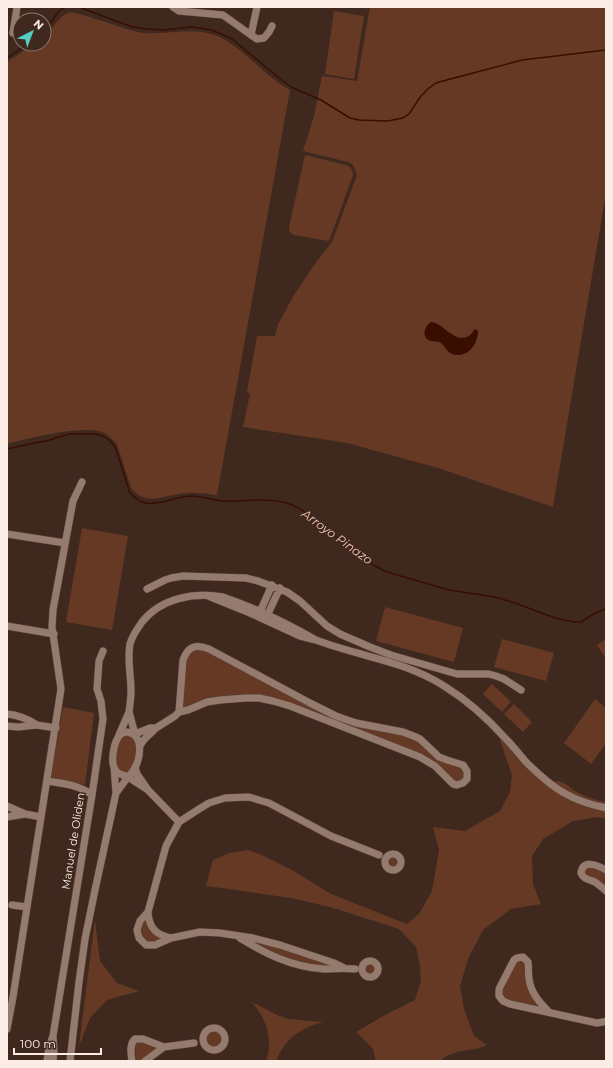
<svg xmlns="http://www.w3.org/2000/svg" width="613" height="1068" font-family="Montserrat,sans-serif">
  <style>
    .green { fill: #653924 }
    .water { fill: #380e00 }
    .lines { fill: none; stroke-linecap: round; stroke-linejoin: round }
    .stream { stroke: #380e00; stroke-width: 1.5 }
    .street-casing { stroke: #58463d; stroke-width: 8 }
    .street { stroke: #957a6e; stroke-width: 7 }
    .labels { text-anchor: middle; stroke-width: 3; stroke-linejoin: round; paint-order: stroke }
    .street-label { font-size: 11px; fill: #fbece6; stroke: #3f291f }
    .water-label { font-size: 12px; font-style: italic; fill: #f6c6b1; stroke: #3f291f }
  </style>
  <rect width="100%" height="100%" fill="#3f291f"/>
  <path class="green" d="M370,7H606V193L553,507L438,468L347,443L243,427L250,394L247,392L257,336H275L278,324L294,295L317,261L332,242L357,175L353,165L348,162L303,151L314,116L322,76L357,81Z
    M334,11L364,16L354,79L325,74Z
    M70,12L76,13C91,17 106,22 120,27C128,29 136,32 144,33C168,35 194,26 217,36C243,47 264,76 290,90L217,495C206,494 196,492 186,493C165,494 148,508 131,488L117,444C112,439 108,434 102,432C83,425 28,438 7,444V62L34,44H44V37C53,28 58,17 70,12Z
    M305,155L346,165C351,167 353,170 353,175L329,241L294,235C290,233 289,232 289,227Z
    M82,528L128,536L112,630L66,622Z
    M385,607L463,628L454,662L376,641Z
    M502,639L554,653L546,681L494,667Z
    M606,639V659L597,645Z
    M199,649L207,651L333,718L332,720L265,696L186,708L183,707L182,705C183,694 183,665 188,656C190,652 194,650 199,649Z
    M492,684L511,702L502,712L483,694Z
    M595,699L606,708V743L591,764L564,743Z
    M514,704L532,722L523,732L504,714Z
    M63,707L94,713L85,785L51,777Z
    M341,719L412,737L460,766L466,772L463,780L457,782L453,780L437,763L340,723L339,721Z
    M126,735H131L137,740L136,762L127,773H123L117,768C116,753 115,745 126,735Z
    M499,737L559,792L583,806L606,812V819L597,817L573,821L543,839L532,856L533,884L541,904L511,909L483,930L468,959L460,986L464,1009L474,1036L487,1045C483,1047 478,1049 474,1049C463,1051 449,1052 440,1061H376L373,1049L356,1032L385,1015L415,1000L421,981L420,966L416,947L399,929L330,907L291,898L222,888L206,886L213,860L229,853L248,850L262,855L292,870L331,894L407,924L419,914L432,891L439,850L433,827L465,831L500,811L510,792L512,775Z
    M558,781C565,783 567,785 572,789C582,796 595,800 606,802V806L588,800L571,793L554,782Z
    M387 862a6 6 0 1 1 12 0a6 6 0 1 1-12 0Z
    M591,867L606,874V889L583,873L586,869Z
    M147,919L165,940L153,944L144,941L139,932L142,922Z
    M95,920L100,961L117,983L139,991L107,1000L90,1018L79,1046Z
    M253,942L282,948L335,966C328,966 320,967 313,966C296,963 266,953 253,942Z
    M518,960H521L525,962L540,1006L539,1008L510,1002L502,996L501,991Z
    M364 969a6 6 0 1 1 12 0a6 6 0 1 1-12 0Z
    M252,1002L279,1016L289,1019L323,1022C300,1028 285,1039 276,1061H266C268,1056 269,1051 269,1046C269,1027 263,1016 252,1002Z
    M206 1039a8 8 0 1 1 16 0a8 8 0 1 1-16 0Z
    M137,1041H139L156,1047L157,1049L143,1061H136L135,1044Z"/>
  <path class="water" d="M431,322C444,323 454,344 469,336C471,335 473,331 475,329L478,331C478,345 467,359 452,354C447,352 445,346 441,343C438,341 435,342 431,341C421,338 424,326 431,322Z"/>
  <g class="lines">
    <path class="stream" d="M79,7L132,27L148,29L163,30L192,27L212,30L232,39L273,73L291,87L321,100L350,118L359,120L388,121L403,118L409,114L421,96L429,88L436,83L443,81L522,60L606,50
      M44,32L59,11L65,7
      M7,58L28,44
      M7,449L34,443L46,441L69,434H96L103,436L109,440L114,445L117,452L130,493C134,497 139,501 145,503C157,506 176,497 189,496C201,495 211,500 222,501C243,502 263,497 283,502C300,506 313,518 326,529C339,539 352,549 364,559L373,565L387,572L449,590L495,597L515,603L555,618L574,622H581L595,613L606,609"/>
    <defs>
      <path id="street" d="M173,7L179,11L223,15L251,35
        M257,7L251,35L257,39L264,38L269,32L272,26
        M13,33L17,7
        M7,534L65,543
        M147,589L165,580L171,578L183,576L246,578L258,581L287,592L300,601L327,626L340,634L370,647L391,655L457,674H489L496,676L504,679L521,690
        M259,614L272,585
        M266,618L280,588
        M7,626L54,634
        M316,640C358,656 405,661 444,686C467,700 488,719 506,739C513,746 519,754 526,762C538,774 551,786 566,794C578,801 592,805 606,808
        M129,712C130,705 131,698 131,691C131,675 127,660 130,644C132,636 137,629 142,622C161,598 194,592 223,597C256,608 286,623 316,640L300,636L250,613L208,596
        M7,714C18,715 28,719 37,725L18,727L7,726
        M37,725L56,728
        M156,728L175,716L179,712L188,710L207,702L220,700L246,698H259L273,701L290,706L420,757L435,766L453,784L457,785L463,783L467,779V771L463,765L447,760L439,757L420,739L416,737L403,732L356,723L336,716L310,703L209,649C196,644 188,646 183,660L179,712
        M127,732C144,734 141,758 134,769C133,772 130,774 128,777C124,775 119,775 116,771C110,764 113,741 121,734C123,733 124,732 127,732Z
        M119,735L129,712L135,734L150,728H156C150,735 144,737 140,746
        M114,767L116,793L128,777L148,790L137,774L135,767
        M47,781C62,783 79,785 92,795
        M148,790L179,822
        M7,806L25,814L7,817
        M25,814L41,817
        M385 862a8 8 0 1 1 16 0a8 8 0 1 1-16 0Z
        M606,870C597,865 583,859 581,873C584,880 589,879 595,882C599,885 603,888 606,891
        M12,905L27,907
        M148,912L140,921L137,930L139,938L146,945H155L171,938L200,932L220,933L253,938L280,945L334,963L344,968
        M171,938C156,935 149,928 148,912L166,846L179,822L199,809L209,803L225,798L249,797L262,801L269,803L331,836L379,855
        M240,938C266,954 292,967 324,969C334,969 344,968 355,969
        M362 969a8 8 0 1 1 16 0a8 8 0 1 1-16 0Z
        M549,1012C539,1002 531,993 529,979C528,973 529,968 528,962L523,957L517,958L514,960L500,987L499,990V996L503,1001L510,1004L597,1023L603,1022L606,1021
        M203 1039a11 11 0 1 1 22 0a11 11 0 1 1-22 0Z
        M7,1029L13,997L61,689L52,627L53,610L73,501L82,482
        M53,1036L92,795L103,719L101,701L97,689L99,661L103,651
        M47,1061L49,1047L53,1036L54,1050L53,1061
        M70,1061L79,982L85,939L95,890L116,793
        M132,1061C131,1054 129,1044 135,1039H143L164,1047
        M145,1061L164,1047L194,1043"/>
    </defs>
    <use href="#street" class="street-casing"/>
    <use href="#street" class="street"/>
  </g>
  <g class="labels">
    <g class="street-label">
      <text transform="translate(73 841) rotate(-81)" y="4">Manuel de Oliden</text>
    </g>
    <g class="water-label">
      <text transform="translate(337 537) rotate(36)" y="4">Arroyo Pinazo</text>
    </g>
  </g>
  <rect width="613" height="1068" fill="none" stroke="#fbece6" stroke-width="16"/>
  <g transform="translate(32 32) rotate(42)"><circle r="19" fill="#3f291f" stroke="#8a776f"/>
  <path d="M0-3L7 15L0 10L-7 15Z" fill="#56cec3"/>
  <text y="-6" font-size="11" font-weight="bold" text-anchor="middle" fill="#fbece6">N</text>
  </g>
  <path d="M14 1048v6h87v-6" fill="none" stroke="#fbece6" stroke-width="2"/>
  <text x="20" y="1048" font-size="12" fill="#fbece6" stroke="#3f291f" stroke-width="3" paint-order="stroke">100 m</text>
</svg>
